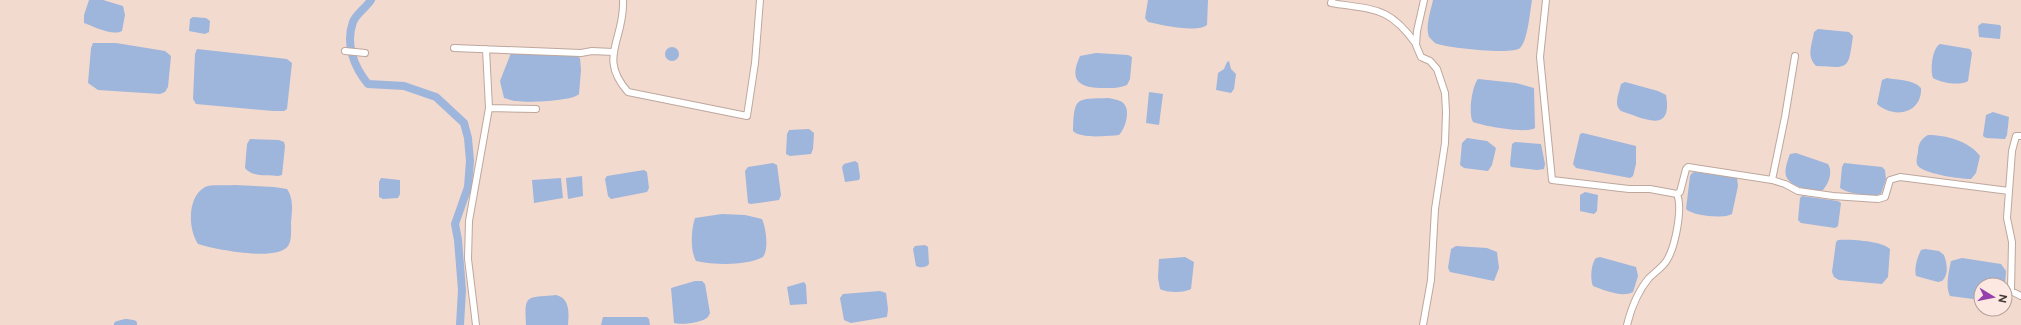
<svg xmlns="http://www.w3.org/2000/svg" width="2021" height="325" font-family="Figtree,sans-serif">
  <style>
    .water { fill: #9eb5dc }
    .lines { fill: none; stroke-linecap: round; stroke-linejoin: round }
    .canal { stroke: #9eb5dc; stroke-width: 8 }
    .street-casing { stroke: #bea79d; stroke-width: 8 }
    .street { stroke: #fff; stroke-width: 6 }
  </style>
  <rect width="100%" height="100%" fill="#f2dacf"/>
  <path class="water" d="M89,0H103L123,6L125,15L122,31C112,36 95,27 84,23V15Z
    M1148,0H1208L1207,25C1197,33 1161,25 1148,22L1145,18Z
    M1433,0H1532C1530,11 1528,40 1520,48C1514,55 1445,48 1435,43C1434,42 1430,38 1429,37C1425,26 1431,10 1433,0Z
    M193,17L206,18L210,21L209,32L205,34L189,31L190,19Z
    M1982,23L2000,25L2001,27L2000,39L1979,37L1978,26Z
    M1818,29L1849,32L1853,36C1848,70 1850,68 1816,66C1806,56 1812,45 1814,32Z
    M93,43H116L165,51L171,56L168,87L165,92L160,94L98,90L88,83L91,48Z
    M1940,44L1970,49L1972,53L1968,81C1960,86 1942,83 1933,78C1930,71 1932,48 1940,44Z
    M665 54a7 7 0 1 1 14 0a7 7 0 1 1-14 0Z
    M197,49L287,59L292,63L287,109L284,111H273L196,104L193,99L195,54Z
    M511,53L577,56L580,58L581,70L579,94C573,101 527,103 517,101C513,101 508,99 504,98L500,81Z
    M1096,53L1128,55L1132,57L1130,79L1127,85C1118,89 1109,88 1099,88C1076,87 1070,78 1080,56Z
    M1229,61L1231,69L1236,74L1234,89L1231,93L1216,90L1218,73L1224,69L1227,62Z
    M1887,78C1897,80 1913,79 1921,88C1922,114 1894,119 1877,104L1882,80Z
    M1478,79L1516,83L1534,88L1535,128C1526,134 1484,126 1473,122C1468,114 1472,86 1478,79Z
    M1625,82L1658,91L1666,95C1673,135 1643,118 1621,111C1613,104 1619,94 1621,84Z
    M1149,92L1163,94L1159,125L1146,123Z
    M1109,98C1113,99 1119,100 1122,102C1132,109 1125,129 1119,135C1107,136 1081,139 1073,131C1074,96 1076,99 1109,98Z
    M1993,112L2009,117L2007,135L2005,139L1986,138L1983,136L1986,115Z
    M809,129L814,133L813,149L811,154L790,156L786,154L787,134L789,130Z
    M1583,133L1636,146V164L1633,176L1630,178L1576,168L1573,164L1580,134Z
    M1928,135C1946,135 1969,141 1980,156L1976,173L1971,179C1960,179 1927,174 1919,167C1915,164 1917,157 1918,152C1918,144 1921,139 1928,135Z
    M1467,138L1487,141L1496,148L1492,165L1488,171L1464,168L1460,165L1462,143Z
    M250,139L279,140L284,142L285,146L282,175L278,176C268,175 251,177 245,168L247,144Z
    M1515,142L1541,144L1545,164L1544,169L1537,170L1511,167L1510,164L1512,144Z
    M1796,153L1828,164C1833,172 1829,183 1823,190C1812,192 1790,187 1786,176C1784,170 1788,159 1790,154Z
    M855,161L858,163L860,177L859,180L845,182L842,167L844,164Z
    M773,163L777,165L781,195L779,200L751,204L748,203L745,171L748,167Z
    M1844,163L1882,167L1885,170L1886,179L1881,194C1872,197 1848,194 1840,188L1842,167Z
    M644,170L647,172L649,188L647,192L611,199L608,196L605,179L607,176Z
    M1695,172L1737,178L1738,186L1732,214C1724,219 1693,216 1686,209L1690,176L1692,173Z
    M582,176L583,196L568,199L566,178Z
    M381,178L400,180V194L398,198L383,199L379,197V182Z
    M561,178L563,198L534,203L532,180Z
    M234,185L274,187L287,189C294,199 292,211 291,222C291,230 292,240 288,246C277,262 214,249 198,244C188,229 187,197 205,187C212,184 226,186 234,185Z
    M1585,192L1598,195L1597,211L1594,214L1580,211V195Z
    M1802,196L1838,201L1841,203L1838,226L1835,228L1801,223L1798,220L1800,198Z
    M722,214L745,215L762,219C766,228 769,249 763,257C745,266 716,265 696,261C690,250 691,230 695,218Z
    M1838,240C1850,239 1882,241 1890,249L1888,277L1882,284L1839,280L1834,277L1832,272L1836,242Z
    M925,245L928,247L929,264C926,268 920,268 916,266L913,249L915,246Z
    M1456,246L1487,248L1497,252L1499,268L1494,281L1450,272L1448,268L1451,249Z
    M1925,249L1939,251L1944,255C1947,263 1949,275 1942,281L1938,282L1916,276C1914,268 1917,258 1921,250Z
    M1185,257L1194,262L1191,289C1184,293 1167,293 1160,289L1158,278L1159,259Z
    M1600,257L1636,267L1638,276L1633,292C1622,298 1604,290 1593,286C1590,280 1591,263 1596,258Z
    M1962,258L2001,264L2006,271L2005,285H1981V300L1950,296C1945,287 1949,271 1951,261Z
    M695,281H702L705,284L710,313L708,317C702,323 682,325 674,323L671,288Z
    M804,282L806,285L807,304L790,305L787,287Z
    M880,291L886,293L888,309L887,317L851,323L844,320L840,298L843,294Z
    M556,295C570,298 569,313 568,325H526C524,293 527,298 556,295Z
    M603,317H647L649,319L650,325H601Z"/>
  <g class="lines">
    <path class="canal" d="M371,0C366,8 356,14 353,22C345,44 354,67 368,84L404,86L436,97L464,123L468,138L470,161L468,187L455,224L458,240L462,290L460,325
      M118,325L126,323L133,324"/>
    <defs>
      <path id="street" d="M623,0C625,40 597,57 628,92L747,116L755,63L760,0
        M1332,0L1331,3C1374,10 1389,6 1416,44
        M1546,0L1540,57L1552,180L1629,189H1650L1677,194L1680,192L1686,169L1688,167L1772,180L1785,184L1798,191L1833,196L1878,199L1885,197L1890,180L1900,177L2009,191
        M454,48L581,53L592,51L613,52
        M486,49L489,108
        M345,51L365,53
        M2021,136H2016L2012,151L2007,218L2012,242L2011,291L2021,296
        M1772,180L1785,117L1795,56
        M476,325L468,259L469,221L489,108L536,109
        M1423,325L1431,280L1435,209L1445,143L1446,112L1445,93L1437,69L1430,61L1421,57L1416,45L1417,31L1424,0
        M1627,325C1631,309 1638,291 1649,278C1655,272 1663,267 1667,260C1675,247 1683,209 1677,194"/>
    </defs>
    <use href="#street" class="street-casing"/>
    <use href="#street" class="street"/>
  </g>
  <g transform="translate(1993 297) rotate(100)"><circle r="19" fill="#fce8e0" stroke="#b2a29c"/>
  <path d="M0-3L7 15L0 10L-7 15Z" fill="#9640ad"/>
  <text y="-6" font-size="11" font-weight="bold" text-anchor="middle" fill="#423935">N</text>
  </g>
</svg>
